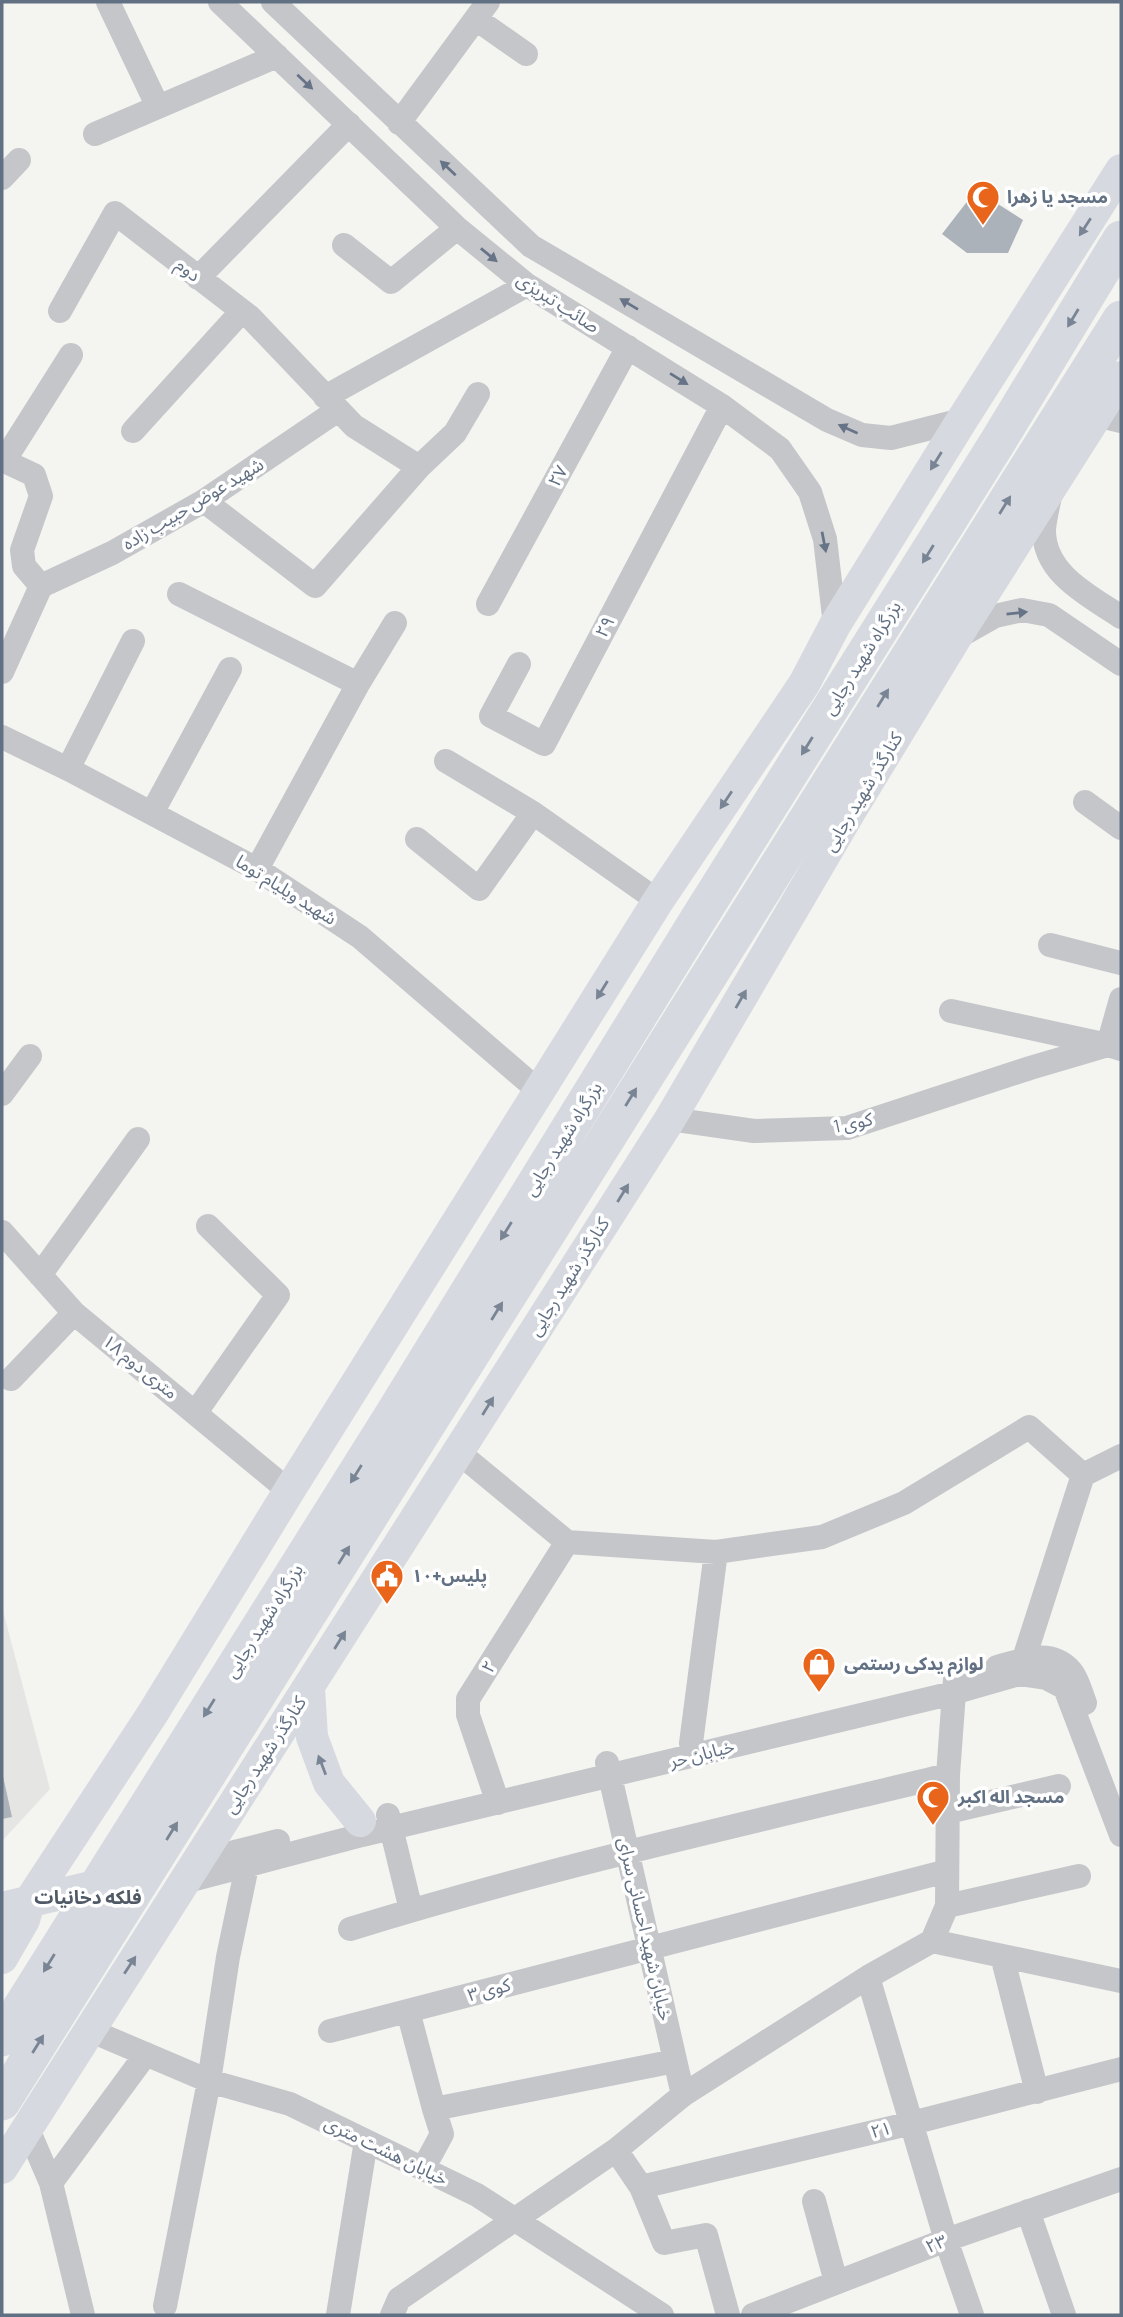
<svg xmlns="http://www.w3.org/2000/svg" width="1123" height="2317" font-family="Barlow,'Noto Sans Arabic',sans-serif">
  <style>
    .built { fill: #e5e6e4 }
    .building { fill: #acb2b9 }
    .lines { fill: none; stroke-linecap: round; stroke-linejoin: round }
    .minor { stroke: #c4c6ca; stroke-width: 24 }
    .major { stroke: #d6d9df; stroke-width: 32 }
    .highway { stroke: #d6d9df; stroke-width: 37 }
    .oneway { fill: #677487 }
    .oneway2 { fill: #798595 }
    .labels { text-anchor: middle; stroke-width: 7; stroke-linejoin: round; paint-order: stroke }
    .poi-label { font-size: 18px; font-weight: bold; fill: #627083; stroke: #fff; text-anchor: start }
    .street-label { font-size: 18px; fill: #627083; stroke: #fff }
    .neighbourhood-label { font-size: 19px; font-weight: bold; fill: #505a67; stroke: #fff }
  </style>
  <rect width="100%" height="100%" fill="#f4f5f0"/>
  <path class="built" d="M2,1607L50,1789L2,1841Z"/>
  <path class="building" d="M976,190L1023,220L1008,253H967L942,234Z
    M3,1776L12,1817L2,1819V1777Z"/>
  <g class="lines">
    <path class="minor" d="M108,2L158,107
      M220,2L457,228L527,285L722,406L780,449L810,492L825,539L835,625
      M273,2L531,246L827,420L862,435L891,438L962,420
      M476,19L526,54
      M399,123L488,2
      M95,134L277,56
      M2,178L19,160
      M344,245L391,282L457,228
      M198,278L349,124
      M60,311L115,213L250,317L354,426L419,467
      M325,397L527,285
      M1096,415L1121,421
      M133,431L242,311
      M2,460L34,475L41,496L22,550L24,566L41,586
      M4,461L71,355
      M1050,496C1048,507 1045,518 1044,529C1043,574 1090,596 1121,617
      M204,501L315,586L419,467L455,433L478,394
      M41,586L112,553L204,501L338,410
      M179,594L358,684L257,869
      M488,604L628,347
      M956,638L995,616L1022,610L1049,615L1121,664
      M519,664L491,716L544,744L722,406
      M2,672L41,586
      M358,684L395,623
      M2,737L68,769L257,869L360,937L539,1091
      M446,761L533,813L658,901
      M68,769L133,641
      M1085,802L1121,828
      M152,813L230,669
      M417,839L479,889L533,813
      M1050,945L1121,963
      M1121,999L1108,1045L1121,1049
      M2,1094L30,1056
      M670,1119L754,1131L847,1128L1030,1068L1108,1045L951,1011
      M2,1232L74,1313L289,1491
      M40,1275L138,1139
      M11,1379L74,1313
      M196,1412L278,1295L208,1226
      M458,1452L567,1542L716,1552L822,1537L904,1503L1029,1427L1083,1475
      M1083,1475L1121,1456
      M997,1667C1023,1660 1051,1648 1071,1671C1078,1679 1081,1693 1085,1703
      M1020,1671L1083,1475
      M693,1756L691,1743L716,1552
      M607,1763L683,2095
      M498,1803L468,1715V1699L567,1542
      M948,1812L1059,1786
      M388,1815L411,1910
      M195,1862L278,1841
      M184,1882L362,1835L953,1693L1019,1674L1046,1678L1065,1688L1121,1835
      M947,1906L1079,1876
      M350,1929C547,1868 748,1823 948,1775
      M932,1941L1121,1981
      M1002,1956L1037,2092
      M868,1977L946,2240L972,2315
      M408,2011L434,2109
      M89,2030L209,2081L290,2104L477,2195L662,2315
      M330,2031L947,1871
      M27,2127L51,2183L83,2315
      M616,2150L641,2187L664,2243L706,2235L728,2315
      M423,2169L442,2134L434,2109L675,2061
      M51,2183L146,2054
      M641,2187L912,2123L1121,2069
      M814,2201L836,2282
      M1028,2211L1064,2315
      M165,2306L209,2081L228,1957L250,1852
      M338,2315L366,2141
      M392,2315L399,2299L616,2150L683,2095L868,1977L932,1941L947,1906L948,1775L955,1679
      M753,2315L946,2240L1121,2179"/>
    <path class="major" d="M309,1688L312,1737L329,1783L360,1821
      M2,1908L112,1882
      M2,1958L24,1920L29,1902L153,1713L289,1491L658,901L804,684L835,625L962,420L1121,170
      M2,2168L670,1119L851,810L955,639L1121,377"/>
    <path class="highway" d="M2,2038L392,1416L697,921L997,443L1121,239
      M2,2102L1121,319"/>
  </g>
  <defs><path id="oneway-solid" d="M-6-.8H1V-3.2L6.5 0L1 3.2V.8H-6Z" transform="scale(1.75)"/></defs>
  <g class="oneway">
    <use href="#oneway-solid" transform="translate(305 82) rotate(43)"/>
    <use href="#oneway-solid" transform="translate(448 168) rotate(-137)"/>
    <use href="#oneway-solid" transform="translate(489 255) rotate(39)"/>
    <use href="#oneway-solid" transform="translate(629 304) rotate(-149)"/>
    <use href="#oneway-solid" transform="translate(679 379) rotate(32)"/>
    <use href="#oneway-solid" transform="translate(848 429) rotate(-156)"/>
    <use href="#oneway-solid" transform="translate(824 542) rotate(79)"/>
    <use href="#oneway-solid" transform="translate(1017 613) rotate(-6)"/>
  </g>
  <g class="oneway2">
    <use href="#oneway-solid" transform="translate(1085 227) rotate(123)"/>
    <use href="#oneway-solid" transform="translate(1073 318) rotate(121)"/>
    <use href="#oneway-solid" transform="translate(936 461) rotate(122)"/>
    <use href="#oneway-solid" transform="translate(1005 505) rotate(-58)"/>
    <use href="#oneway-solid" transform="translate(928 554) rotate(122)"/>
    <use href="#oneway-solid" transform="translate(883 698) rotate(-58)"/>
    <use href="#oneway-solid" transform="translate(807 746) rotate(122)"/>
    <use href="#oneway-solid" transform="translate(726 800) rotate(124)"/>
    <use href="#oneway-solid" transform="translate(602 990) rotate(122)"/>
    <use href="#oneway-solid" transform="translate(741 999) rotate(-60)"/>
    <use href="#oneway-solid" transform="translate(631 1097) rotate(-58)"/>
    <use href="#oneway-solid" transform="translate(623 1193) rotate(-58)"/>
    <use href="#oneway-solid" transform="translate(506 1231) rotate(122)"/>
    <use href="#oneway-solid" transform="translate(497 1311) rotate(-58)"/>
    <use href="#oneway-solid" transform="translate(488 1406) rotate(-58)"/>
    <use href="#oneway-solid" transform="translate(356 1474) rotate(122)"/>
    <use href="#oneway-solid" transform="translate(344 1555) rotate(-58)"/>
    <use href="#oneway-solid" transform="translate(340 1640) rotate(-58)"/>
    <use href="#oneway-solid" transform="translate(209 1708) rotate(122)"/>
    <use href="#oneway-solid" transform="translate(322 1765) rotate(-111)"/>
    <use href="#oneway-solid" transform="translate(172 1831) rotate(-58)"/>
    <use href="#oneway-solid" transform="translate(49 1963) rotate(122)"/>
    <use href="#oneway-solid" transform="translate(130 1965) rotate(-57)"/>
    <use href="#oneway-solid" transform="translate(38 2044) rotate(-58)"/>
  </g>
  <defs>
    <symbol id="mosque-pin" viewBox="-11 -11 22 30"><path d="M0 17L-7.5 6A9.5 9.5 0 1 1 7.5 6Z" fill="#e9651b" stroke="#fff"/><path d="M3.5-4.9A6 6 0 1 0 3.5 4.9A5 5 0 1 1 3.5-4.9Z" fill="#fff"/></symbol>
    <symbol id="civic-pin" viewBox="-11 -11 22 30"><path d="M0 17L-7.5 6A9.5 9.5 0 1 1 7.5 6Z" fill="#e9651b" stroke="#fff"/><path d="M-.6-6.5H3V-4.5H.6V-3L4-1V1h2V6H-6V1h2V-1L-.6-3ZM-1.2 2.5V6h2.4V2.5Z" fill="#fff"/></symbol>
    <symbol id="shop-pin" viewBox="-11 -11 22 30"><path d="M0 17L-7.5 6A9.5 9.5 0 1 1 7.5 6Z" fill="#e9651b" stroke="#fff"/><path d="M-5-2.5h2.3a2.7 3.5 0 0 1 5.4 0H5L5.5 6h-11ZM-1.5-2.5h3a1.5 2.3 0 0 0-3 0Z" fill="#fff"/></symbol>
  </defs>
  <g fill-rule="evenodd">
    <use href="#mosque-pin" x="964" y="178" width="38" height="52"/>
    <use href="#civic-pin" x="368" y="1557" width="38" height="52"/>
    <use href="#shop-pin" x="800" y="1645" width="38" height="52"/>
    <use href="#mosque-pin" x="914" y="1778" width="38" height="52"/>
  </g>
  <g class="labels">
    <g class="poi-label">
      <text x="1007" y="203">مسجد یا زهرا</text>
      <text x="412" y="1582">پلیس+١٠</text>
      <text x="844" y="1670">لوازم یدکی رستمی</text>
      <text x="958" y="1803">مسجد اله اکبر</text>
    </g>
    <g class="street-label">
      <text transform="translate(188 270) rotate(38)" y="6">دوم</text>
      <text transform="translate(558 303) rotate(33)" y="6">صائب تبریزی</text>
      <text transform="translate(558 476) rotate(-61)" y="6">۲۷</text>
      <text transform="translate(193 504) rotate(-31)" y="6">شهید عوض حبیب زاده</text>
      <text transform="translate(605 627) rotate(-62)" y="6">۲۹</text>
      <text transform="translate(862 658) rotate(-58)" y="6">بزرگراه شهید رجایی</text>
      <text transform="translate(863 792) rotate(-59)" y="6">کنارگذر شهید رجایی</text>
      <text transform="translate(286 890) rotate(32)" y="6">شهید ویلیام توما</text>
      <text transform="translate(853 1123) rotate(-12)" y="6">کوی 1</text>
      <text transform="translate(563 1139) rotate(-58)" y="6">بزرگراه شهید رجایی</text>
      <text transform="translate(569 1277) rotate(-58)" y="6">کنارگذر شهید رجایی</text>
      <text transform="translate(140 1367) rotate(39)" y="6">۱۸ متری دوم</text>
      <text transform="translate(264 1621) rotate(-58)" y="6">بزرگراه شهید رجایی</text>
      <text transform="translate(489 1667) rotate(-58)" y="6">۲</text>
      <text transform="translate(702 1754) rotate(-14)" y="6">خیابان حر</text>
      <text transform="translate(265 1755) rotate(-57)" y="6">کنارگذر شهید رجایی</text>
      <text transform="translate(645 1929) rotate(77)" y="6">خیابان شهید احسانی سرای</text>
      <text transform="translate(489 1990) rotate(-15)" y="6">کوی ۳</text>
      <text transform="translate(881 2130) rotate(-13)" y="6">۲۱</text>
      <text transform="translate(386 2151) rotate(26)" y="6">خیابان هشت متری</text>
      <text transform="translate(936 2244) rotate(-21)" y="6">۲۳</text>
    </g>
    <g class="neighbourhood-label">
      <text x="88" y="1904">فلکه دخانیات</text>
    </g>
  </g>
  <rect width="1123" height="2317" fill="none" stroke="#627083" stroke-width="7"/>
</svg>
